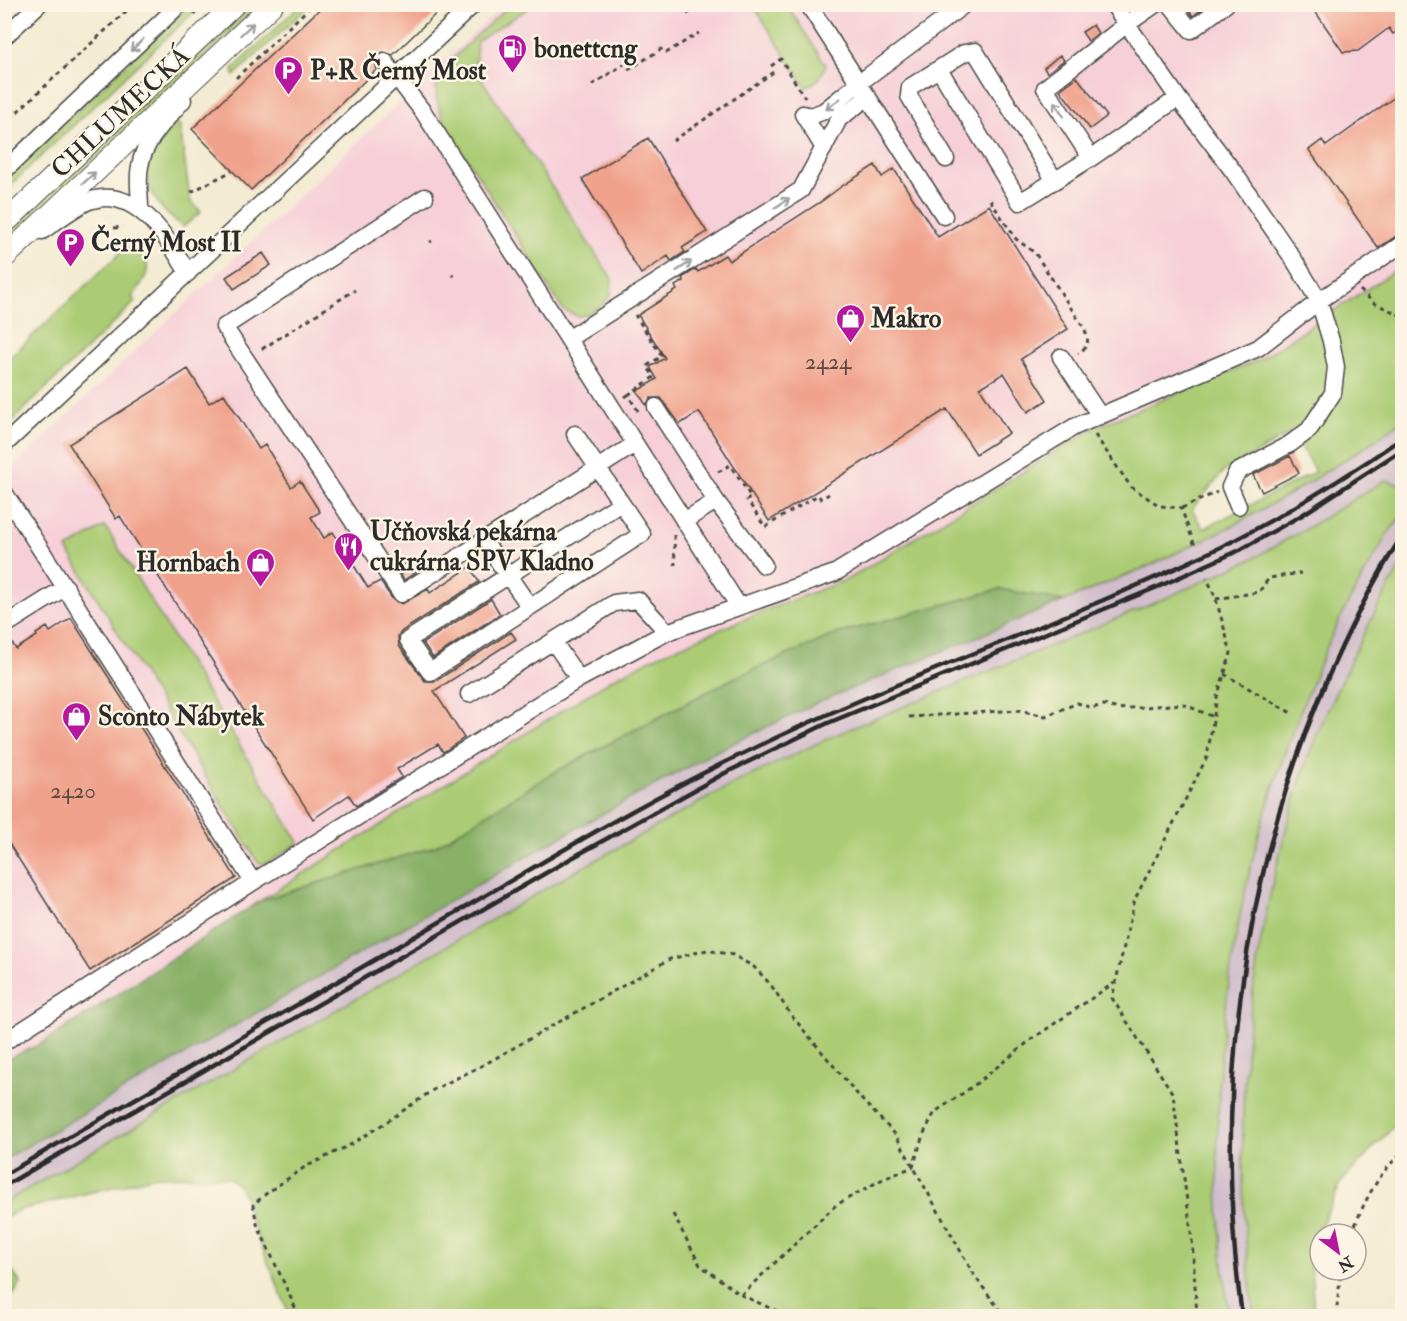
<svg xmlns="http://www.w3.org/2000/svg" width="1407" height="1321" font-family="'IM FELL Double Pica',serif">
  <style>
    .built { fill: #f6cfd9 }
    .industrial { fill: #d1bdcb }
    .green { fill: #abcc75; stroke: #6b7c50; stroke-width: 1.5; fill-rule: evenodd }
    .forest { fill: #88b066; stroke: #5a6e48; stroke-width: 1.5 }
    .building { fill: #f0a28c }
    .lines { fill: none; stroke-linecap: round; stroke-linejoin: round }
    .minor-casing { stroke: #494844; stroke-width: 19 }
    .major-casing { stroke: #494844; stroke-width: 23 }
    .path { stroke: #494844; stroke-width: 3; stroke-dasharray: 4.5 4.5; stroke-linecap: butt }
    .minor { stroke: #fff; stroke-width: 16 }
    .major { stroke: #fff; stroke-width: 21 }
    .rail { stroke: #2b2b2b; stroke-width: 4.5 }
    .oneway { stroke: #a0a0a0 }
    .labels { text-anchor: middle; stroke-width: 5; stroke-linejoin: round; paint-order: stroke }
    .number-label { font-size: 22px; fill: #5c4943 }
    .poi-label { font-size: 26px; font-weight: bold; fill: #2b2b2b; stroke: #fcf5e5; text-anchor: start }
    .street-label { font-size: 26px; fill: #2b2b2b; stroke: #fcf5e5 }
  </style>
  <rect width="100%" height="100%" fill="#fcf5e5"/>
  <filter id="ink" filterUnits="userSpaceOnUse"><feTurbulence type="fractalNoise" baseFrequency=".0167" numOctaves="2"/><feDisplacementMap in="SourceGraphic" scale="12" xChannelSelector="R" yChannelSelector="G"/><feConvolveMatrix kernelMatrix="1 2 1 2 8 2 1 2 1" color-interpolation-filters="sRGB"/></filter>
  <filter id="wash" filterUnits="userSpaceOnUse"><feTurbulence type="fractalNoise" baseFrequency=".008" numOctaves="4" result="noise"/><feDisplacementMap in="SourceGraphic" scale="24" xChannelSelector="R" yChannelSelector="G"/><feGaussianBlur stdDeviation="1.35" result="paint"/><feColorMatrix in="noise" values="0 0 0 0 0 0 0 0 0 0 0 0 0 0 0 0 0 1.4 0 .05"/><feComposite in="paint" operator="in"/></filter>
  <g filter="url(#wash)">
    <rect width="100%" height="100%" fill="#f3ebd2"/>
    <path class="built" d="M503,5H1402V266L1259,360L1096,427L848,579L766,610L657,656L612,679L260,901L44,1042L5,1060V474Z"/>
    <path class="industrial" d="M1402,421V485L1385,480L1309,527L1250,560L1166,598L833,736L731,785L576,871L5,1202L4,1159L557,839L713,753L817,703L1149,566L1230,527L1290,494L1365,447Z
      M1402,513V563L1373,614L1316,738L1299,785L1268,898L1257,961L1248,1031V1271L1254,1316H1229L1223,1273L1218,1185L1219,1100L1224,1029L1233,957L1244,893L1276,778L1320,662L1349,601Z"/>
    <path class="green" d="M301,4L310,5L234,76L233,69Z
      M511,4L534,5L477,41L475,69L612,279L611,295L602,305L586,315L577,316L563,310L444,122C439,109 432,92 439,78C447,59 494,21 511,4Z
      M190,5H201L5,190V179Z
      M247,5H259L5,245V233Z
      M753,5H787L826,65L819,79L806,88Z
      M176,122L180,126L190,200L201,212L183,227C137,193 137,161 176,122Z
      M134,240C154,265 150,273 132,297L136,301L5,428V362Z
      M1402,266V421L1365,447L1290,494L1230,527L1149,566L1064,601L1000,589L836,634L732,679L551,774L436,846L260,901L612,679L657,656L766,610L848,579L1096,427L1259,360ZM1293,432L1315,472L1203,529L1192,509L1223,472Z
      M1385,480L1402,485C1403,493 1405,505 1402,513C1400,520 1392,528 1387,535C1375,556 1363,577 1351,598C1331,634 1316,672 1301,710C1224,901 1201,1113 1229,1316H290L248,1213L247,1201L238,1185L227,1177L156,1176L16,1211L5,1218V1202L576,871L731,785L833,736L1166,598L1250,560L1309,527Z
      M105,526L299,842L268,863H258L67,549Z
      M1402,563V1118L1342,1181L1310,1249L1314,1316H1254C1233,1161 1241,1002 1281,849C1291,811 1301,773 1316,737C1341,677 1370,619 1402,563Z
      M5,1260L21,1284L5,1306L4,1260Z"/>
    <path class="forest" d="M1000,589L1064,601L817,703L713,753L557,839L5,1159V1060L44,1042L260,901L436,846L551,774L732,679L836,634Z"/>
    <g id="blocks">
      <path class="building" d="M325,4H446L393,55L384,52L378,54L375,63L377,69L251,190L192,129Z
        M1184,4H1208L1193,16Z
        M1310,4H1402V28L1393,34L1389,28L1358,51L1343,52Z
        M1093,25L1098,33L1088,41L1082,32Z
        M1060,55L1064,60L1047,73L1044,68Z
        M1077,77L1107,116L1090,129L1060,90Z
        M1402,92V232L1378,248L1309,150L1322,140L1326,146Z
        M648,138L707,232L682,248L685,252L671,261L668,256L641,274L582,179Z
        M875,165L882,177L894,169L938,237L989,205L1068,329L1021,359L1047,400L1028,412L1004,373L980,388L1009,433L976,454L947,409L769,521L699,412L680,424L661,398H651L646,405L637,391L657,379L650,367L665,358L638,315L677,290L675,286L684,281L682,278L696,269L698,272L725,255L729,261L822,201L842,186Z
        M263,253L271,265L234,289L226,277Z
        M188,369L209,403L224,394L259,449L265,445L291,487L300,481L320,512L311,517L324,538L333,532L368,588L380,581L393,600L402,604L428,589L430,593L470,567L479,582L402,631L398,636L399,646L425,681H436L511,632L516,639L434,691L464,738L443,752L438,744L397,769L402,777L356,806L349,795L313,819L120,516L116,519L69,444Z
        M1290,456L1299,473L1262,492L1253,475Z
        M410,561L416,572L404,580L397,569Z
        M491,599L500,614L433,658L423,643Z
        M71,618L236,878L90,971L4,836V636H7L16,649L37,636L36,634L47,627L50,632Z"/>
    </g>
  </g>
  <g filter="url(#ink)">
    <use href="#blocks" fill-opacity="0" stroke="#494844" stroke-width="1.5"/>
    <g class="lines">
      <defs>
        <path id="minor" d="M808,4L944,216
          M1113,4L1178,98L1233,171L1294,260L1319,301L1331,341L1336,367L1333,393L1309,430L1290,444L1237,472L1230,487L1238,506
          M1170,4L1191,30L1226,4
          M4,37L39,4
          M385,62L424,113L738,605
          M939,69L1020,202L1091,158L1178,98
          M803,114L811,116L824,111L859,83L965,4
          M803,114L824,148
          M1091,158L1045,88L1127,24L1156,4
          M946,159L909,96L910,87L964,53L975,51L1055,181
          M4,171L180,4
          M140,208C140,194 137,180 140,166C144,140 167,119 183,100
          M42,231C57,221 73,208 89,201C136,184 168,239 188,273
          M224,327L425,197
          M229,334L401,594L635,444
          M568,339L801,190L839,119L868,97
          M1061,357L1100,416
          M656,407L716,501L764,565
          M575,434L642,534L430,672L408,640L621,503
          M4,445L474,4
          M4,492L253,882
          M684,521L716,501
          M484,541L530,607
          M4,626L66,587
          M553,641L579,679
          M469,694L614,603L638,600L667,632
          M4,1042L253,882L579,679L667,632L835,573L1074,427L1258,348L1319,301L1402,244"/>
        <path id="major" d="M4,224L235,4
          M4,258L273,4"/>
      </defs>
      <use href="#minor" class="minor-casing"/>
      <use href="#major" class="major-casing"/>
      <path class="path" d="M194,14L204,4
        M687,14L702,4
        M666,53L699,33
        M771,66L781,59L805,98
        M628,70L663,48
        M236,78L313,4
        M592,85L624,64
        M4,124L134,4
        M673,141L775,71
        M191,192L232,171
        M4,193L12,186
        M990,200L1016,239L1035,253L1084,328C1089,340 1090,346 1078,353
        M114,228L123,227
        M430,242L432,241
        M452,276L454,275
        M1360,290L1374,303L1402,316
        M262,349L355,290
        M628,395L654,377L647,366L662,356L635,315
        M625,397L628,395L640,414
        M1095,435L1131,487L1160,506L1181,508L1195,546
        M718,472L730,465L751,497L747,500L765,527L818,495L821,499L829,494
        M1182,508L1217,492
        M674,535L675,565
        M1216,599L1259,592L1269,578L1301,573
        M1224,674L1293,714
        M909,717L1019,710L1045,716L1078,703L1092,708L1104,705L1118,709L1183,704L1214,717
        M673,1214L700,1265L741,1295L788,1316
        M1352,1234C1362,1205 1378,1173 1402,1153
        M741,1295L836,1205L883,1179L913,1167L923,1135L935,1112L972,1087L1032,1039L1114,983
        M299,1316L257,1224L253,1205L268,1192L305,1167L350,1145L391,1119L433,1090L487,1063L670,959L707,950L733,955L754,967L771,985L791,1015L863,1101L895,1134L974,1275L1004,1316
        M1197,1316L1192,1240L1173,1094L1112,998L1135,899L1207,757L1217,697L1231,653L1216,599L1207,578
        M1336,1316L1341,1270"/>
      <use href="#minor" class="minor"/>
      <use href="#major" class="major"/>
      <path class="rail" d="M4,1175C149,1091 294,1007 438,923C539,865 639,803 744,753C904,675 1073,620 1233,541C1291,511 1349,475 1402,438
        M4,1186L570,859L725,773L828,723L1160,586L1240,550L1302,515L1402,450
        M1242,1316C1213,1104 1240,887 1323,689C1345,637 1371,584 1402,536"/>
    </g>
    <defs><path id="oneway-shaft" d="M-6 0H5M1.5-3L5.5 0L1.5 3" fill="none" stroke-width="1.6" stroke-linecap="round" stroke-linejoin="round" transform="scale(1.5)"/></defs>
    <g class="oneway">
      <use href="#oneway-shaft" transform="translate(247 29) rotate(-43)"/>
      <use href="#oneway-shaft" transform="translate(137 45) rotate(136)"/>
      <use href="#oneway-shaft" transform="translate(833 104) rotate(143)"/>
      <use href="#oneway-shaft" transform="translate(1059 109) rotate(-123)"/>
      <use href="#oneway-shaft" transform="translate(89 178) rotate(-43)"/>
      <use href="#oneway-shaft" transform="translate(782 203) rotate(-33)"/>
      <use href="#oneway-shaft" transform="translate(684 266) rotate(-33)"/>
    </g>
  </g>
  <defs>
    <symbol id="fuel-pin" viewBox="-11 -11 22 30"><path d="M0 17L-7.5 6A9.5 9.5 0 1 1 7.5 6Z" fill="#b5179e" stroke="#fcf5e5"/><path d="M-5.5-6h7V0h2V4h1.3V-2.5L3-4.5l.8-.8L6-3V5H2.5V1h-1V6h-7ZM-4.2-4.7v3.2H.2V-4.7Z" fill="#fff"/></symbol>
    <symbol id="parking-pin" viewBox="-11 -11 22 30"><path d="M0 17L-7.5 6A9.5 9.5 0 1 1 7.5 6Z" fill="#b5179e" stroke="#fcf5e5"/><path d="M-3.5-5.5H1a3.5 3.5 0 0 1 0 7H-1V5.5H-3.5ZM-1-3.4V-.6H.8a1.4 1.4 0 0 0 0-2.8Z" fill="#fff"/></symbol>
    <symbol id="shop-pin" viewBox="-11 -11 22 30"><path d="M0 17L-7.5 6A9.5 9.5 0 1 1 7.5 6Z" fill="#b5179e" stroke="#fcf5e5"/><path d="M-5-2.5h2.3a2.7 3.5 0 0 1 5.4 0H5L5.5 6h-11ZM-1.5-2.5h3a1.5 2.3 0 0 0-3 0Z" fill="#fff"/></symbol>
    <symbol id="restaurant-pin" viewBox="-11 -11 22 30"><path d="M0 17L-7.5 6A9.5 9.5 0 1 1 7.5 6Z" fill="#b5179e" stroke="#fcf5e5"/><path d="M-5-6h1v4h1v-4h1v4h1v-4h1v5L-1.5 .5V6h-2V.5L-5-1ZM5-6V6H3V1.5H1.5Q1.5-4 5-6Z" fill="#fff"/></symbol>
  </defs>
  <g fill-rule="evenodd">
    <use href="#fuel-pin" x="496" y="32" width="33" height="45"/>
    <use href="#parking-pin" x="272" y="54" width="33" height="45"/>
    <use href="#parking-pin" x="54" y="226" width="33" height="45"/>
    <use href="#shop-pin" x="834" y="302" width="33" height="45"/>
    <use href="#restaurant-pin" x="332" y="530" width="33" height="45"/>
    <use href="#shop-pin" x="244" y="546" width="33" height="45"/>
    <use href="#shop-pin" x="60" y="700" width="33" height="45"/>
  </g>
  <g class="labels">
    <g class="number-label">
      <text x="828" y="369">2424</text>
      <text x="73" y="798">2420</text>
    </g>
    <g class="poi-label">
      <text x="534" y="57">bonettcng</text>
      <text x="310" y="79">P+R Černý Most</text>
      <text x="91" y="251">Černý Most II</text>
      <text x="871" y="327">Makro</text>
      <text x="370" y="540">Učňovská pekárna<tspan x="370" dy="30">cukrárna SPV Kladno</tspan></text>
      <text x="240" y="571" text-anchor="end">Hornbach</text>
      <text x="98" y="725">Sconto Nábytek</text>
    </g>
    <g class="street-label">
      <text transform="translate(120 112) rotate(-43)" y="9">CHLUMECKÁ</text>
    </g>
  </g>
  <rect width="1407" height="1321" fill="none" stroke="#fcf5e5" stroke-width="24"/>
  <g transform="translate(1338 1252) rotate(148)"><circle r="28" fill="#fcf5e5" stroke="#a8a49b" stroke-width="1.5"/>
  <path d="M0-4.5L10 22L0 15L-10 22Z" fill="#b5179e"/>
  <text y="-9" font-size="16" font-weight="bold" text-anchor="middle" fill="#2b2b2b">N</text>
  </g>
</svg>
